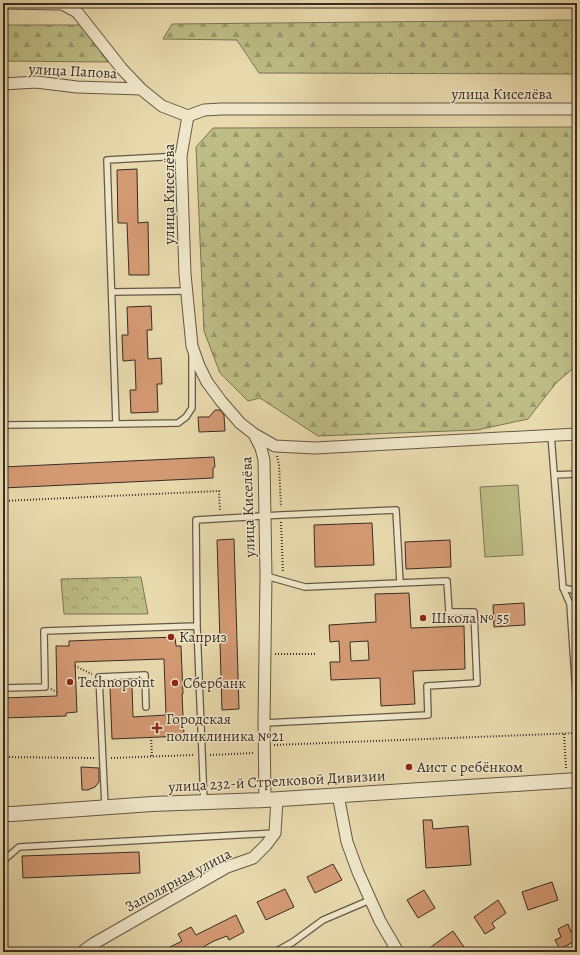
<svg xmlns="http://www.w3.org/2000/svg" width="580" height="955" font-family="Alegreya,serif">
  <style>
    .grass { fill: #bdbd85; stroke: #7b7454 }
    .forest { fill: url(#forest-firs); stroke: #7b7454 }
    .park { fill: url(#park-crowns); stroke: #7b7454 }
    .building { fill: #d49a74; stroke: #392c24; fill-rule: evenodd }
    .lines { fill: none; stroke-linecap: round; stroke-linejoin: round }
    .service-casing { stroke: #655846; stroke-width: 8 }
    .minor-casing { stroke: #655846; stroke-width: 13 }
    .tertiary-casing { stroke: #655846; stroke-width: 16 }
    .path { stroke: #392c24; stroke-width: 2; stroke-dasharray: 1 2; stroke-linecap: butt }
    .service { stroke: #f0e7ca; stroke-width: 5.5 }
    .minor { stroke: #f0e7ca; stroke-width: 11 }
    .tertiary { stroke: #f0e7ca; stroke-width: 14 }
    .poi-dot { fill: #8f2418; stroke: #f0e7ca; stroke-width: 1.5 }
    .labels { text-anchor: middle; stroke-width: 3; stroke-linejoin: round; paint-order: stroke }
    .street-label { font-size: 15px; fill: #392c24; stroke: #f0e7ca }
    .poi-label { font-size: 15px; fill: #392c24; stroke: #f0e7ca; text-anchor: start }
  </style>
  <defs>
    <pattern id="forest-firs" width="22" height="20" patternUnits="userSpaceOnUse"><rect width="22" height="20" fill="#bdbd85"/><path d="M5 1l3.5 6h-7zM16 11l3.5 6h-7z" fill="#9b9a6d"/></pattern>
    <pattern id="park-crowns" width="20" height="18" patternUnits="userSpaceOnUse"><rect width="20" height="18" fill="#bdbd85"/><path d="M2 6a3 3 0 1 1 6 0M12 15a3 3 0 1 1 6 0" fill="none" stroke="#9b9a6d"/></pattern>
  </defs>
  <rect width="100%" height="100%" fill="#e8daad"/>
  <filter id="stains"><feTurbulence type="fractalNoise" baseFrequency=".005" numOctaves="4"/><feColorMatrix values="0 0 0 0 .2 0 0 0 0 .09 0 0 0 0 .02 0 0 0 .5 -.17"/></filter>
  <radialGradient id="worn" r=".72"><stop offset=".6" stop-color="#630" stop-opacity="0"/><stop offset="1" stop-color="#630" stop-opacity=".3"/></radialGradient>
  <path class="grass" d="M518,485L523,555L485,557L480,487Z"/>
  <path class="forest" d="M577,20V74L259,73L237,40L163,39L172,24Z
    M3,25H81L108,62L3,61Z
    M577,127V365L556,383L528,419L477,430L318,436L260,398L248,401L220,373L204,331L196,147L213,128Z"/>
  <path class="park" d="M141,577L148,614H64L61,579Z"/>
  <path class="building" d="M137,169L138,223L148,222L149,275H129L127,223H118L117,170Z
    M151,306L152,330H147L148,359L161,358L162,384H157L158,412L131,413L130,390H136L135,360L123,361L122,335H128L127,307Z
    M215,410H220L224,415L225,431L199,432L198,417H209Z
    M214,457L215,467L213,468V478L3,488V467Z
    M372,523L374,565L315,567L314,525Z
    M234,539L239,709L222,710L217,540Z
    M450,540L451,567L406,569L405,542Z
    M409,593L411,628L464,626L465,669L413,671L415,704L381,706L380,678L331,680L330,662H340L339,641L330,642L329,625L376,622L375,594ZM368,641L369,660L351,661L350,642Z
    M524,603L525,625L494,627L493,605Z
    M175,637L176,646H181L183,694H182L184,736L112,739L110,687L132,686L133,717L166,715L164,659L75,662L77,712L66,713V716L3,718V698L57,696L56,646H69V641Z
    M81,767L99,768V782L95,787L88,790H82Z
    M423,820H432L433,829L468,826L471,865L426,868Z
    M139,852L140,873L23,878L22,856Z
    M333,864L342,880L315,893L307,877Z
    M552,882L558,900L528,910L522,892Z
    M285,889L294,907L266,920L257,902Z
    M424,890L435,908L418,918L407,900Z
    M498,900L506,913L492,923L495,928L485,934L474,917Z
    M236,915L244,932L229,940L227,936L214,941L194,952H160L182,941L178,934L191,927L196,935Z
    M568,924L571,932L577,928V940L560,949L555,940L561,937L558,929Z
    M453,931L464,947L457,952H424Z"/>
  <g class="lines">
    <defs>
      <path id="service" d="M112,292L187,291
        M116,424L107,160L181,156
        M3,425L116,424L178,423L186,417L192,408V356
        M551,435L563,588L570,604L577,709
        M554,475L577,474
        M563,588L577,591
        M197,626L204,802
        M3,688L45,687L44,631L197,626L196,520L281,515L396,510L400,583
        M264,723L428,715L427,686L477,683L474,612H449L447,581L305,587L266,576
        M105,807L99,677L145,675L146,707
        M3,861L19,847L275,833
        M275,952L293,942L323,920L370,900
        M572,952L577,949"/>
      <path id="minor" d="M3,3L62,4L77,12L122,69L141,89L162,106L188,116L204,110L221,109H577
        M3,84L36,82L77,87L141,89
        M188,116L181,156L185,274L192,346L199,366L207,382L221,401L240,423L254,434L261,448L264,460L266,576L264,723L265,800
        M254,434L275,446L315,448L577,434
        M338,795L347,842L358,872L380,921L398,952
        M82,952L93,944L227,867L253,858L266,845L275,833L277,799"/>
      <path id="tertiary" d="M3,814H12L152,804L265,800L577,780"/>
    </defs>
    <use href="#service" class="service-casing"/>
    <use href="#minor" class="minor-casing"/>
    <use href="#tertiary" class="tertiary-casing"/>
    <path class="path" d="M277,456L279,465L281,507
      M3,501L219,491L220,511
      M281,522L283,573
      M3,597L5,649L3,650
      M275,654H315
      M75,666L92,674
      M51,689L57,692
      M564,734L566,768
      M151,737L152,757
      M274,745L577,733
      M210,755L254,753
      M3,757L94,758
      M111,758L194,755"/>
    <use href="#service" class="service"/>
    <use href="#minor" class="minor"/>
    <use href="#tertiary" class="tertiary"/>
  </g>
  <g class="poi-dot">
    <circle cx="423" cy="618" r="4"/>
    <circle cx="171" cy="637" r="4"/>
    <circle cx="70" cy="682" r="4"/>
    <circle cx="175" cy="683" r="4"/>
    <path d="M155 722h4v4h4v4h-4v4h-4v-4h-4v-4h4z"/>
    <circle cx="409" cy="767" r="4"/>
  </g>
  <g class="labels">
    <g class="street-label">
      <text transform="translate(73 71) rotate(3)" y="5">улица Папова</text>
      <text x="502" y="99">улица Киселёва</text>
      <text transform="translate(169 194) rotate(-90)" y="5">улица Киселёва</text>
      <text transform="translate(248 507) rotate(-92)" y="5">улица Киселёва</text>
      <text transform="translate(277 781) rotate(-3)" y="5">улица 232-й Стрелковой Дивизии</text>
      <text transform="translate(178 880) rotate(-28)" y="5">Заполярная улица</text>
    </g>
    <g class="poi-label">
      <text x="431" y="623">Школа № 55</text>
      <text x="179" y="642">Каприз</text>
      <text x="78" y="687">Technopoint</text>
      <text x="183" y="688">Сбербанк</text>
      <text x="166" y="724">Городская<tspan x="166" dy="17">поликлиника №21</tspan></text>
      <text x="417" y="772">Аист с ребёнком</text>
    </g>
  </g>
  <rect width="580" height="955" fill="none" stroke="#e8daad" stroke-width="16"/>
  <rect x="4" y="4" width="572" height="947" fill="none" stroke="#392c24" stroke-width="2"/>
  <rect x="8" y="8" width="564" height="939" fill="none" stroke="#392c24"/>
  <rect width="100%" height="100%" filter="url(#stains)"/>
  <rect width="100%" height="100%" fill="url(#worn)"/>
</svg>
